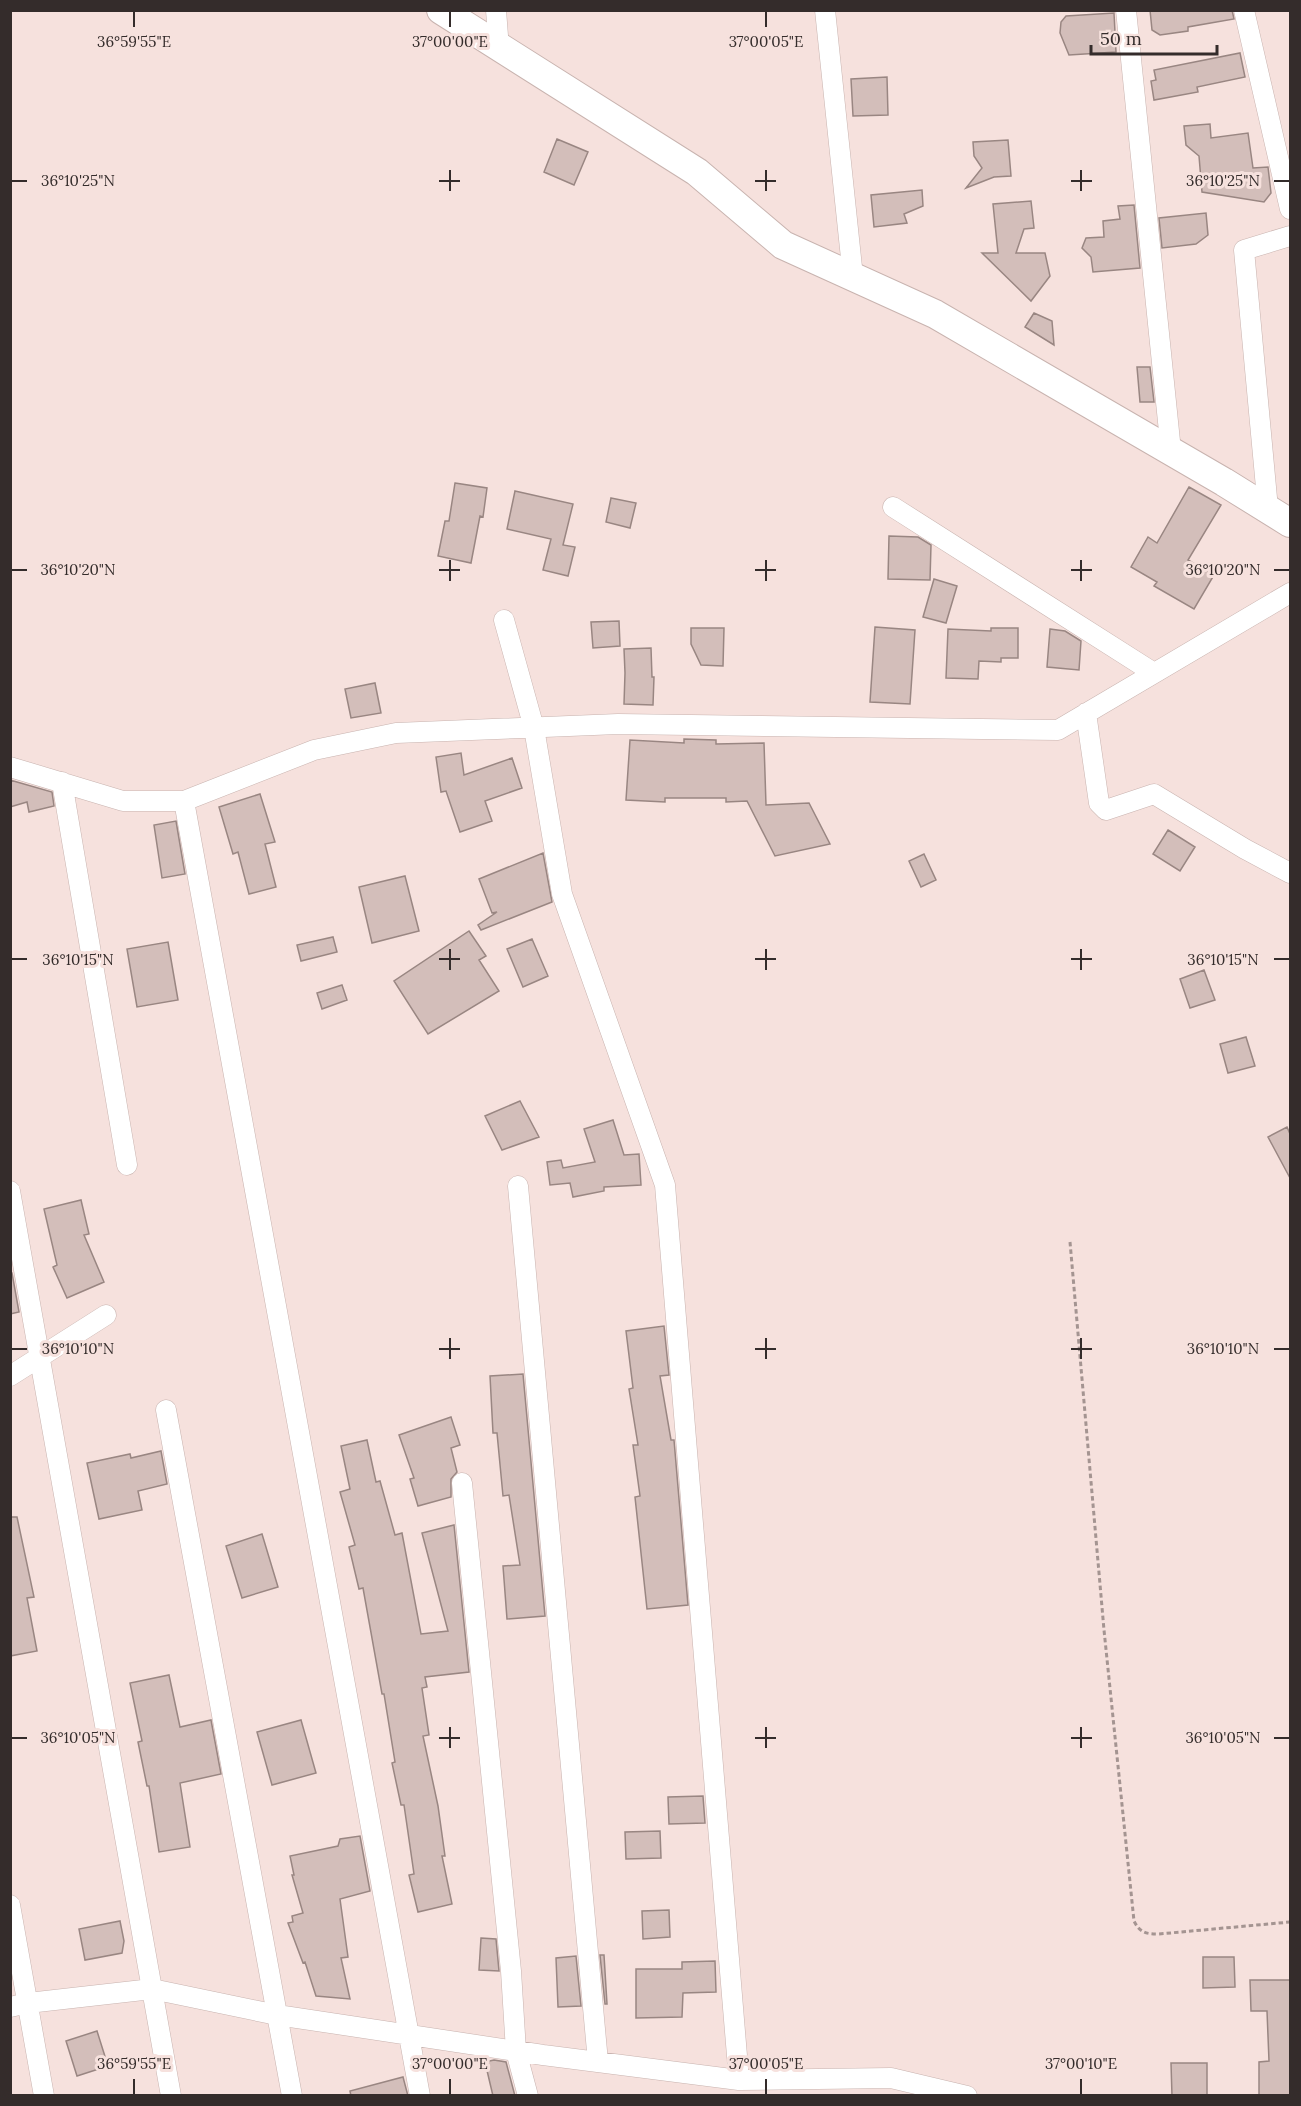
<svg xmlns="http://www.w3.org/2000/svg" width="1301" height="2106" font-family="Lora,serif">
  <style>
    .building { fill: #d3beba; stroke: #998682; stroke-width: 1.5 }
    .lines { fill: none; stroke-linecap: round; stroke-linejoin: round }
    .street-casing { stroke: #c8b3af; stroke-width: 21 }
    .secondary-casing { stroke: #c8b3af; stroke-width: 30 }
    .path { stroke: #a49491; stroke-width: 3; stroke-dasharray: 4.5 3; stroke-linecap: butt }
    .street { stroke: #fff; stroke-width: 20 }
    .secondary { stroke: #fff; stroke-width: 28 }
    .ticks { fill: none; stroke: #342c2b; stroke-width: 2 }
    .ticks-label { font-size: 15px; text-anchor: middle; fill: #342c2b; stroke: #f6e1dd; stroke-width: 6; stroke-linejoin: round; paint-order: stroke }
  </style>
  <rect width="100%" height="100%" fill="#f6e1dd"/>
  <path class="building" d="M1150,10H1232L1234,19L1188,27V31L1160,35L1152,30Z
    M1114,13L1116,52L1069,55L1060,33L1061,22L1066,16Z
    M1240,53L1245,77L1197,87L1198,92L1154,100L1151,81L1156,80L1154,70Z
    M887,77L888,115L853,116L851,79Z
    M1210,124L1211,138L1248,133L1253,168L1268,167L1271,193L1264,202L1202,192L1199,156L1186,145L1184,126Z
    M557,139L588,152L574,185L544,172Z
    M1008,140L1011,176L994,177L966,188L982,168L974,156L973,142Z
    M922,190L923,206L904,214L907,223L874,227L871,195Z
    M1031,201L1034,228L1024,229L1016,253H1045L1050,276L1031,301L982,253H998L993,204Z
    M1134,205L1140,268L1093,272L1091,257L1082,248L1086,238L1104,237L1103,221L1120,219L1118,206Z
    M1206,213L1208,235L1196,244L1162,248L1159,218Z
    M1034,313L1052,321L1054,345L1025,327Z
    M1137,367H1150L1154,402H1140Z
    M455,483L487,488L483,517L480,516L471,563L438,556L445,521H449Z
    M1189,487L1221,505L1188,560L1214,575L1194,609L1154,586L1157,582L1131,567L1148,537L1157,543Z
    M515,491L573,504L563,545L575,547L568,576L543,570L551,539L507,529Z
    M611,498L636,503L630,528L606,522Z
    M889,536L918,537L931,545L930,580L888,579Z
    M934,579L957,586L946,623L923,617Z
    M619,621L620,646L593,648L591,622Z
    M875,627L915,630L910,704L870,702Z
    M691,628H724L723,666L701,665L691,644Z
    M991,628H1018V658H1001V662L979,661L978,679L946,678L948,629L991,631Z
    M1050,629L1065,631L1081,641L1079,670L1047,667Z
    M651,648L652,677H654L653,705L624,704L625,673L624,649Z
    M375,683L381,713L351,718L345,689Z
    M684,739L716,740V744L764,743L766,805L809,803L830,844L775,856L747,801L726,802V798H665V802L626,800L630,740L684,743Z
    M461,753L464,775L512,758L522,788L485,801L492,821L460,832L446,791L441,792L436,757Z
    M10,780L52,792L54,806L29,812L27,802L10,807Z
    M260,794L275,842L265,844L276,887L249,894L238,852L233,854L219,807Z
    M176,821L185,874L162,878L154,825Z
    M1168,830L1195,847L1180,871L1153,854Z
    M543,853L552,902L481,930L478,925L497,912L492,913L479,879Z
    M924,854L936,880L921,887L909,861Z
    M405,876L419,931L372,943L359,887Z
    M469,931L486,956L479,960L499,991L428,1034L394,981Z
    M333,937L337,952L301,961L297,945Z
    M532,939L548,976L523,987L507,949Z
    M168,942L178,1000L137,1007L127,949Z
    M1204,970L1215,1000L1190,1008L1180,979Z
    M342,985L347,1000L322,1009L317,993Z
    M1246,1037L1255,1066L1228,1073L1220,1044Z
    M520,1101L539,1137L502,1150L485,1116Z
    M613,1120L624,1155L639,1154L641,1185L604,1187V1191L573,1197L570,1183L550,1185L547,1162L561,1160L563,1168L595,1162L584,1129Z
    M1287,1127L1290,1134V1178L1268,1137Z
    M81,1200L89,1234L84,1235L104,1282L67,1298L53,1267L57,1265L44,1209Z
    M10,1273H12L19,1312L10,1314Z
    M664,1326L669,1375L660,1376L671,1440H674L688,1605L647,1609L635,1497L640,1496L633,1445H638L629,1389L633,1388L626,1331Z
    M523,1374L545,1616L507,1619L503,1566L520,1565L509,1495L503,1496L497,1433H493L490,1376Z
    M451,1417L460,1445L451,1448L457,1472L451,1479V1497L418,1506L410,1479L414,1478L399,1435Z
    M367,1440L376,1482L380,1481L395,1535L402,1533L421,1634L448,1631L422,1533L454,1525L469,1672L425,1677L427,1687L422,1688L429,1735L423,1736L438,1806L445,1856H442L452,1904L418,1912L409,1875L414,1874L404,1805H401L392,1763L395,1762L384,1694H382L363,1588L359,1589L349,1547L355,1545L340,1492L350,1489L341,1446Z
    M161,1451L167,1484L138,1491L142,1510L99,1519L87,1463L130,1454L131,1458Z
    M10,1517H17L34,1597L27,1598L37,1651L10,1656Z
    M262,1534L278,1587L242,1598L226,1546Z
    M169,1675L180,1727L211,1720L221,1774L180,1783L190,1847L159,1852L149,1786H147L138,1742L142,1741L130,1683Z
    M301,1720L316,1773L272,1785L257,1732Z
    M703,1796L705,1823L669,1824L668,1797Z
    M660,1831L661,1858L626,1859L625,1832Z
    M360,1836L370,1891L340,1899L348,1957L341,1958L350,1999L316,1996L305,1962L303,1963L288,1923L293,1922L292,1916L303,1913L292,1875H294L290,1856L338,1846L340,1839Z
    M669,1910L670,1937L643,1939L642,1911Z
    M120,1921L124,1941L122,1953L85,1960L79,1929Z
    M481,1938L496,1939L499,1971L479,1970Z
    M600,1955H604L607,2004H605Z
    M576,1956L581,2006L558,2007L556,1958Z
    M1203,1957H1234L1235,1987L1203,1988Z
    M715,1961L716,1992L683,1993L682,2017L636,2018V1969H682V1962Z
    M1250,1980H1290V2096H1259V2062L1269,2061L1267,2011H1251Z
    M97,2031L108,2066L77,2076L66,2041Z
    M494,2060L506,2062L515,2096H493L485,2062Z
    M1171,2063H1207V2096H1172Z
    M403,2077L408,2096H351L350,2091Z"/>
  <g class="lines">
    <defs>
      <path id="street" d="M496,10L499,49
        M825,10L853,277
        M1126,10L1171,451
        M1244,10L1290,209
        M893,507L1154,673
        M1268,509L1244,250L1290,236
        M504,620L534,728L562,894L665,1185L739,2080
        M1086,713L1099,803L1106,810L1154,794L1245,849L1290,873
        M10,767L123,801H184L314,750L396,733L618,724L1058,730L1290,593
        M62,782L127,1165
        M184,801L420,2096
        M518,1186L598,2062
        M10,1191L171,2096
        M10,1376L106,1315
        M166,1410L292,2096
        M462,1483L511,1971L516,2051L528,2096
        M10,1905L44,2096
        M10,2007L28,2003L152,1989L277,2015L543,2055L739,2080L891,2078L967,2096"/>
      <path id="secondary" d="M441,10L697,172L783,245L935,314L1224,482L1290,523"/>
    </defs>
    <use href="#street" class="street-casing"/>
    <use href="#secondary" class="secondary-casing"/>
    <path class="path" d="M1070,1242L1104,1630L1134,1921C1140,1933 1146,1934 1159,1934L1290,1922"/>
    <use href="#street" class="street"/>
    <use href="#secondary" class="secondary"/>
  </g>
  <path class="ticks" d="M134,12V27M450,12V27M766,12V27M450,170V191M766,170V191M1081,170V191M12,181H27M439,181H460M755,181H776M1071,181H1092M1274,181H1289M450,560V581M766,560V581M1081,560V581M12,570H27M439,570H460M755,570H776M1071,570H1092M1274,570H1289M450,949V970M766,949V970M1081,949V970M12,959H27M439,959H460M755,959H776M1071,959H1092M1274,959H1289M450,1338V1359M766,1338V1359M1081,1338V1359M12,1349H27M439,1349H460M755,1349H776M1071,1349H1092M1274,1349H1289M450,1727V1748M766,1727V1748M1081,1727V1748M12,1738H27M439,1738H460M755,1738H776M1071,1738H1092M1274,1738H1289M134,2079V2094M450,2079V2094M766,2079V2094M1081,2079V2094"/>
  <g class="ticks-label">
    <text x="134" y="47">36°59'55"E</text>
    <text x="450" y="47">37°00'00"E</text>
    <text x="766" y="47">37°00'05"E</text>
    <text x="78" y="186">36°10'25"N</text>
    <text x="1223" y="186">36°10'25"N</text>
    <text x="78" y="575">36°10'20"N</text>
    <text x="1223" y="575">36°10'20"N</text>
    <text x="78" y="965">36°10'15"N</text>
    <text x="1223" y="965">36°10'15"N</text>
    <text x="78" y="1354">36°10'10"N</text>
    <text x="1223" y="1354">36°10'10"N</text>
    <text x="78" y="1743">36°10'05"N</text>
    <text x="1223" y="1743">36°10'05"N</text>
    <text x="134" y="2069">36°59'55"E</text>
    <text x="450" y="2069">37°00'00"E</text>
    <text x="766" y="2069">37°00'05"E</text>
    <text x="1081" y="2069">37°00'10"E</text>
  </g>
  <rect width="1301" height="2106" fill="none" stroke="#342c2b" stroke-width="24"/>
  <path d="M1091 45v9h126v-9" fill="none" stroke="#342c2b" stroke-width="3"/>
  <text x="1100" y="45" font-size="18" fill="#342c2b" stroke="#f6e1dd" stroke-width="4.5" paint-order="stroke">50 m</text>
</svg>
